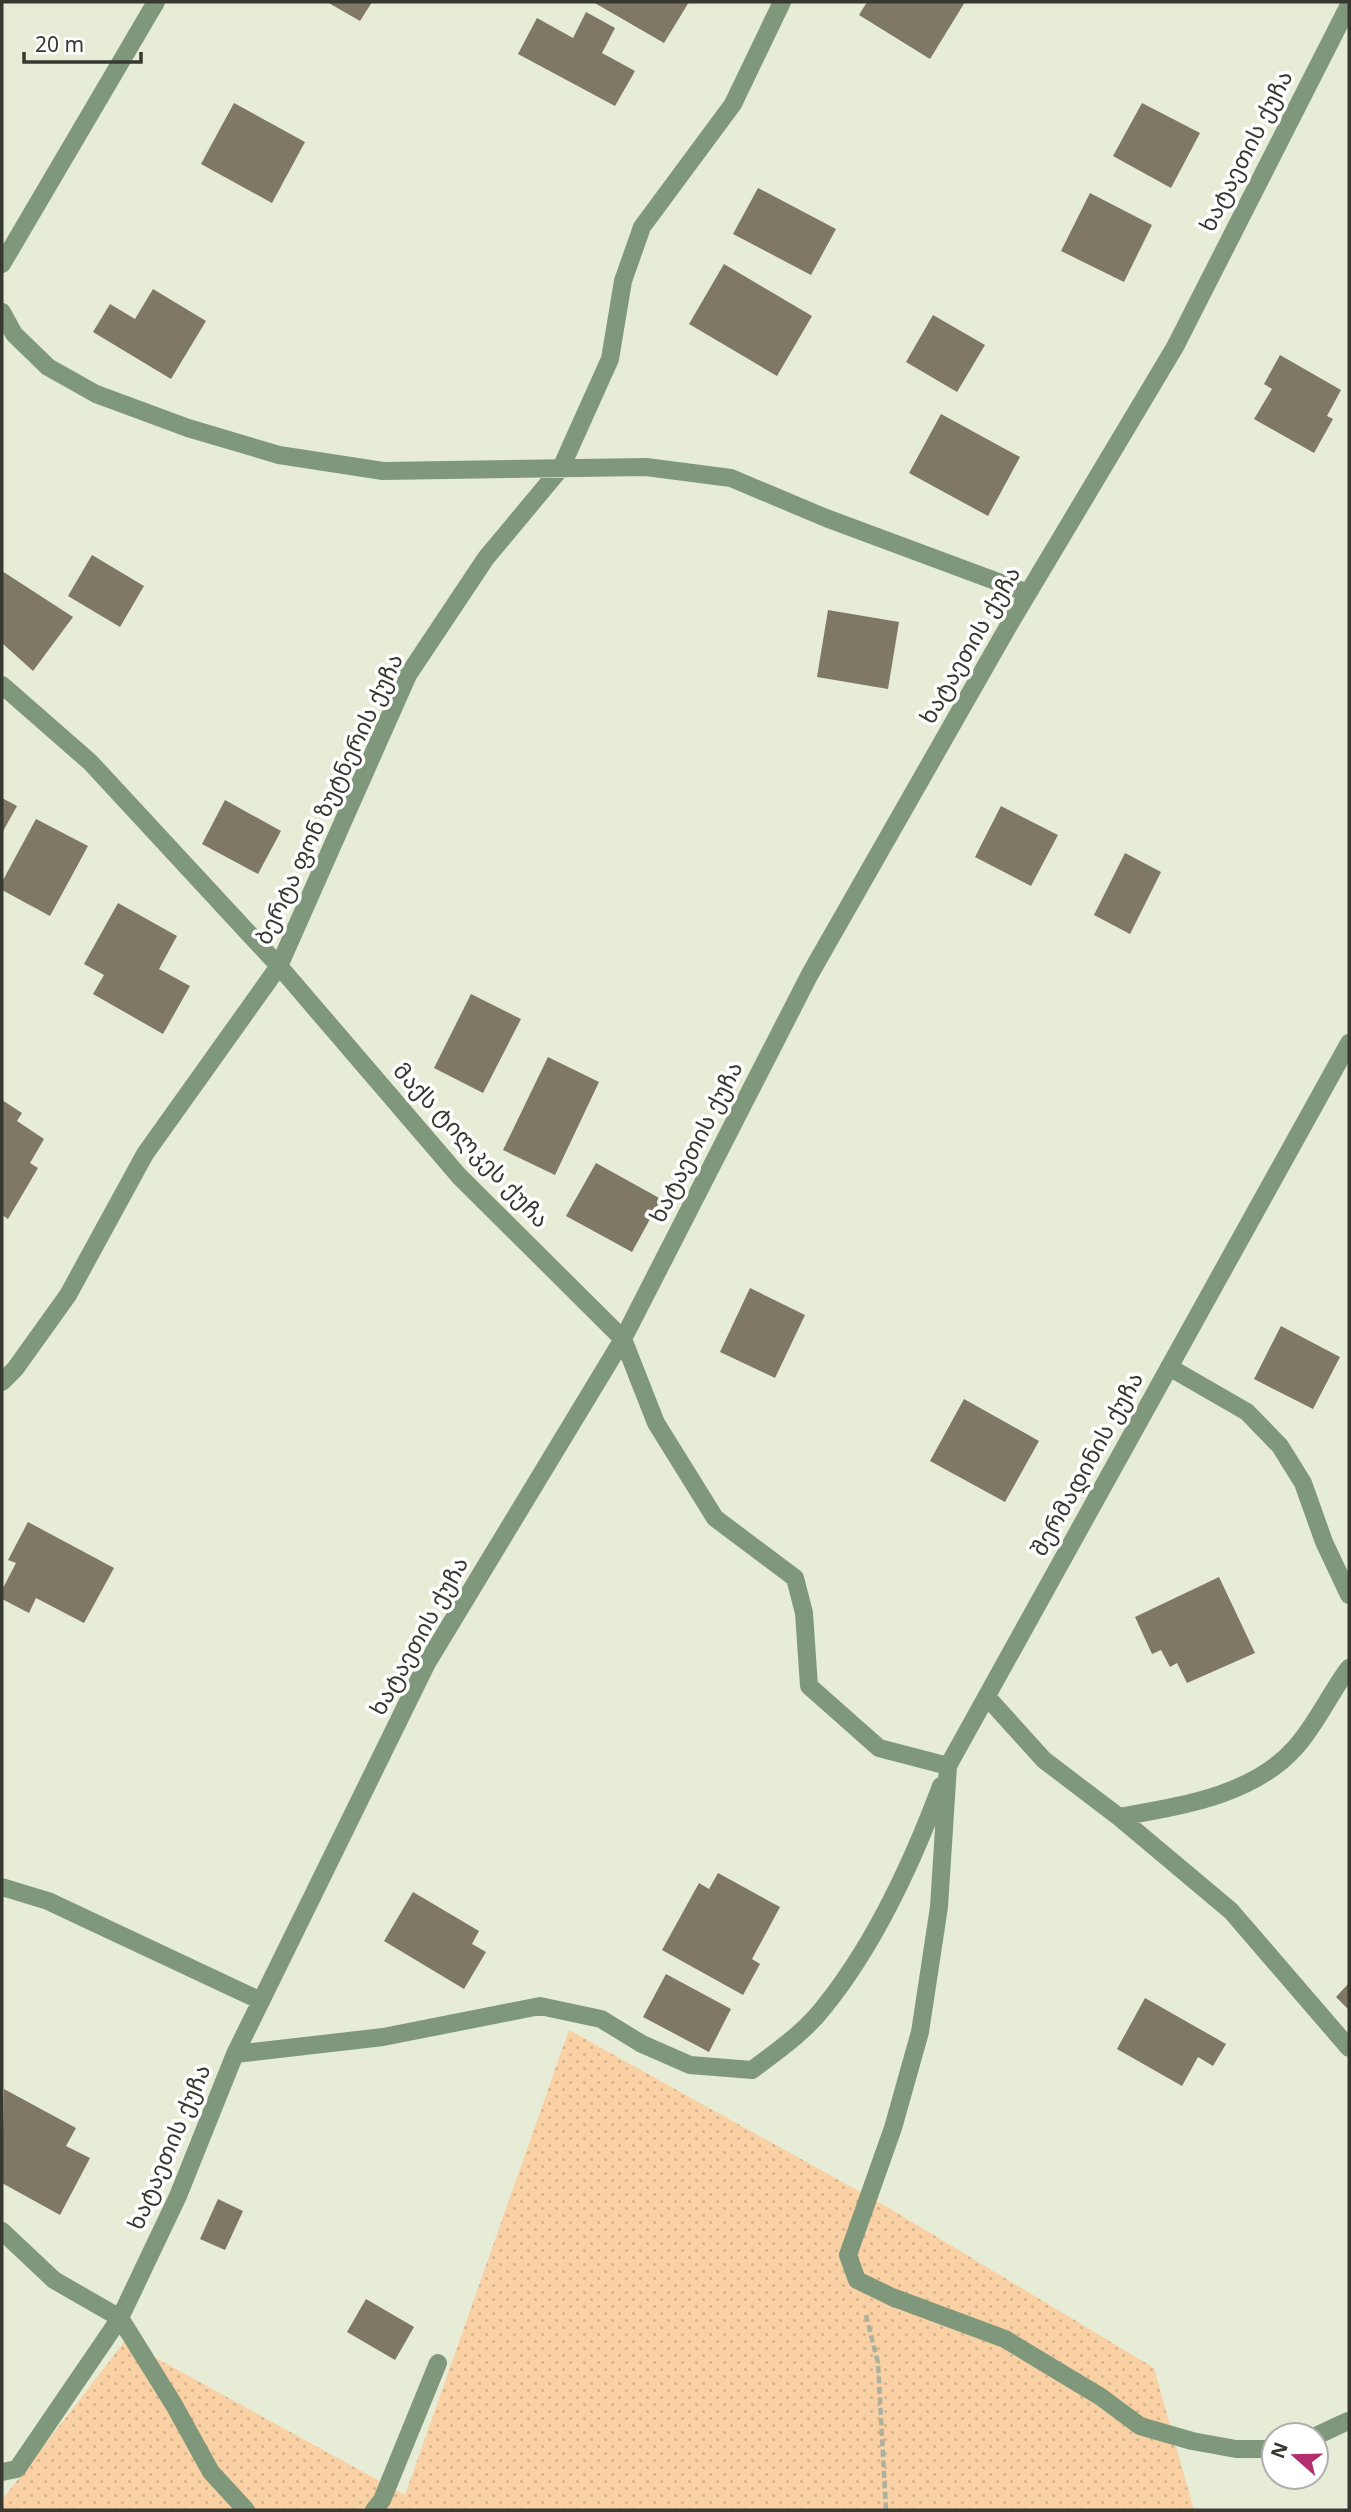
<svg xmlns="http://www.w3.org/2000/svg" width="1351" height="2512" font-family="Georgia,'Noto Sans Georgian',serif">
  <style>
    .grass { fill: url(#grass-dots) }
    .building { fill: #7e7865 }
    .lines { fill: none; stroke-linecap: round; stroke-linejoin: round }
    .path { stroke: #acb09f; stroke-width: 4.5; stroke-dasharray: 7 3.5; stroke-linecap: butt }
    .minor { stroke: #7f987c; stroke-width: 18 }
    .labels { text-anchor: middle; stroke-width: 7; stroke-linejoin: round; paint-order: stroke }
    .street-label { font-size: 23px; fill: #373931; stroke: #fff }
  </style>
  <defs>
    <pattern id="grass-dots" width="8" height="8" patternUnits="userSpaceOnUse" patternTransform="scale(1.75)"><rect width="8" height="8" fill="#f9d1a5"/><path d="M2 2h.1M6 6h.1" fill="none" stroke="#d6b48e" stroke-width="1.8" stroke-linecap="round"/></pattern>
  </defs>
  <rect width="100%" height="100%" fill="#e7ecd7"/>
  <path class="grass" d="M569,2030L889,2208L1154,2368L1194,2510H2V2500L125,2341L405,2495Z"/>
  <path class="building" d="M327,2H372L360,21Z
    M593,2H689L664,43Z
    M867,2H965L930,59L859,15Z
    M586,12L615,28L602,53L635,71L615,106L518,54L537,18L573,38Z
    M234,103L305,142L272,203L201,164Z
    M1142,103L1200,133L1171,188L1113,156Z
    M758,188L836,229L811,275L733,234Z
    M1090,193L1152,225L1124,282L1061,251Z
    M724,264L812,316L777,376L689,324Z
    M153,289L206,321L171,379L93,332L110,304L135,319Z
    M933,315L985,345L957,392L906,362Z
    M1280,355L1341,390L1327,416L1333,419L1314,453L1254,419L1272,389L1264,384Z
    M941,414L1020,457L988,516L909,473Z
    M92,555L144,586L120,627L68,596Z
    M2,571L73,617L33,671L2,643Z
    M828,610L899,622L888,689L817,677Z
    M2,798L17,806L2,833Z
    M225,800L281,831L258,874L202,844Z
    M1001,806L1058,835L1031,886L975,857Z
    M36,819L88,846L50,916L2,890V882Z
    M1125,853L1161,872L1130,934L1094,915Z
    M118,903L177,936L159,969L190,986L163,1034L93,994L104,975L84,964Z
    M471,994L521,1019L483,1093L434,1068Z
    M548,1057L599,1082L555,1175L503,1150Z
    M2,1100L22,1113L17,1121L44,1139L30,1163L38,1168L8,1219L2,1215Z
    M596,1163L661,1199L632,1252L566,1216Z
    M750,1288L805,1315L775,1378L720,1352Z
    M1281,1326L1340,1357L1313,1409L1254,1379Z
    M964,1399L1039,1441L1005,1502L930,1461Z
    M28,1522L114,1568L84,1623L36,1598L29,1613L2,1599V1590L16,1563L8,1560Z
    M1219,1577L1255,1653L1187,1683L1177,1663L1170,1667L1161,1650L1152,1654L1135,1617Z
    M718,1873L780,1907L752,1959L760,1964L743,1995L662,1950L699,1883L709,1889Z
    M413,1892L479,1931L472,1944L486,1952L464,1989L384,1941Z
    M666,1974L731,2009L709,2052L643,2017Z
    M1349,1983V2010L1336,1997Z
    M1145,1998L1226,2044L1213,2066L1198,2057L1182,2086L1117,2049Z
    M4,2089L76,2128L66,2146L90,2158L60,2215L2,2183Z
    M218,2199L243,2211L225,2250L200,2239Z
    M366,2299L414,2327L395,2360L347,2332Z"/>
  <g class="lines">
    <path class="path" d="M866,2315L878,2363L886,2510"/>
    <path class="minor" d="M2,264L156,2
      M2,312L14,334L48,367L96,394L188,428L279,455L383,471L646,467L731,478L826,518L1028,593
      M2,685L90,762L279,966L459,1176L623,1339L656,1423L715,1518L795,1578L804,1613L809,1686L879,1748L948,1766L1349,1043
      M1169,1367L1247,1412L1280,1446L1303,1483L1324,1542L1349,1595
      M2,1382L15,1369L68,1295L145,1154L279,966L408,675L486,558L561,468L610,359L623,281L642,227L733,104L782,2
      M987,1697L1044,1760L1119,1817C1180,1806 1252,1796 1295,1748C1316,1725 1330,1693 1349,1668
      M948,1766L939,1907L920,2032L893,2128L848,2255L857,2280L892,2297L1005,2339L1101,2397L1140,2426L1192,2441L1236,2449H1274
      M1119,1817L1231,1911L1349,2048
      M2,1887L48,1901L261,2001
      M235,2054L383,2037L540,2006L601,2019L642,2044L690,2065L752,2070C777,2051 805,2032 824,2007C875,1944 913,1861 941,1786
      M2,2231L54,2280L120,2318L174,2405L211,2472L246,2510
      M1316,2436L1348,2421
      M2,2472L17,2469L120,2318L178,2196L235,2054L427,1663L623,1339L810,974L1009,625L1175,347L1349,5
      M374,2510L382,2500L438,2363"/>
  </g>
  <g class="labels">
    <g class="street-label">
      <text transform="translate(1246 151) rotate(-63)" y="8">ხატაეთის ქუჩა</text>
      <text transform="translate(970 645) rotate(-60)" y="8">ხატაეთის ქუჩა</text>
      <text transform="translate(329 799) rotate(-65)" y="8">ბერტა ფონ ზუტნერის ქუჩა</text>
      <text transform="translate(696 1142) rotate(-63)" y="8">ხატაეთის ქუჩა</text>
      <text transform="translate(471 1145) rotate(47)" y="8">მაქს ტილკეს ქუჩა</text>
      <text transform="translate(1087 1464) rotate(-61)" y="8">შერმადინის ქუჩა</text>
      <text transform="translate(419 1636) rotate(-61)" y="8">ხატაეთის ქუჩა</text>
      <text transform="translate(169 2147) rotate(-67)" y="8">ხატაეთის ქუჩა</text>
    </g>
  </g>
  <rect width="1351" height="2512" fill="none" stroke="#373931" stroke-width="7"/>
  <g transform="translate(1295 2456) rotate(290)"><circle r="33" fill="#ffffff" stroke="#afb0ad" stroke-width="2"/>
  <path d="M0-5L12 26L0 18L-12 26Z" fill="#b42d6e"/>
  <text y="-10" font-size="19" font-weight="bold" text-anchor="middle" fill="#373931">N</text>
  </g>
  <path d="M24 52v10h117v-10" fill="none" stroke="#373931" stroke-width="3.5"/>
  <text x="35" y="52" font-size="21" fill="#373931" stroke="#ffffff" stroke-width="5" paint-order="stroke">20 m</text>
</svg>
